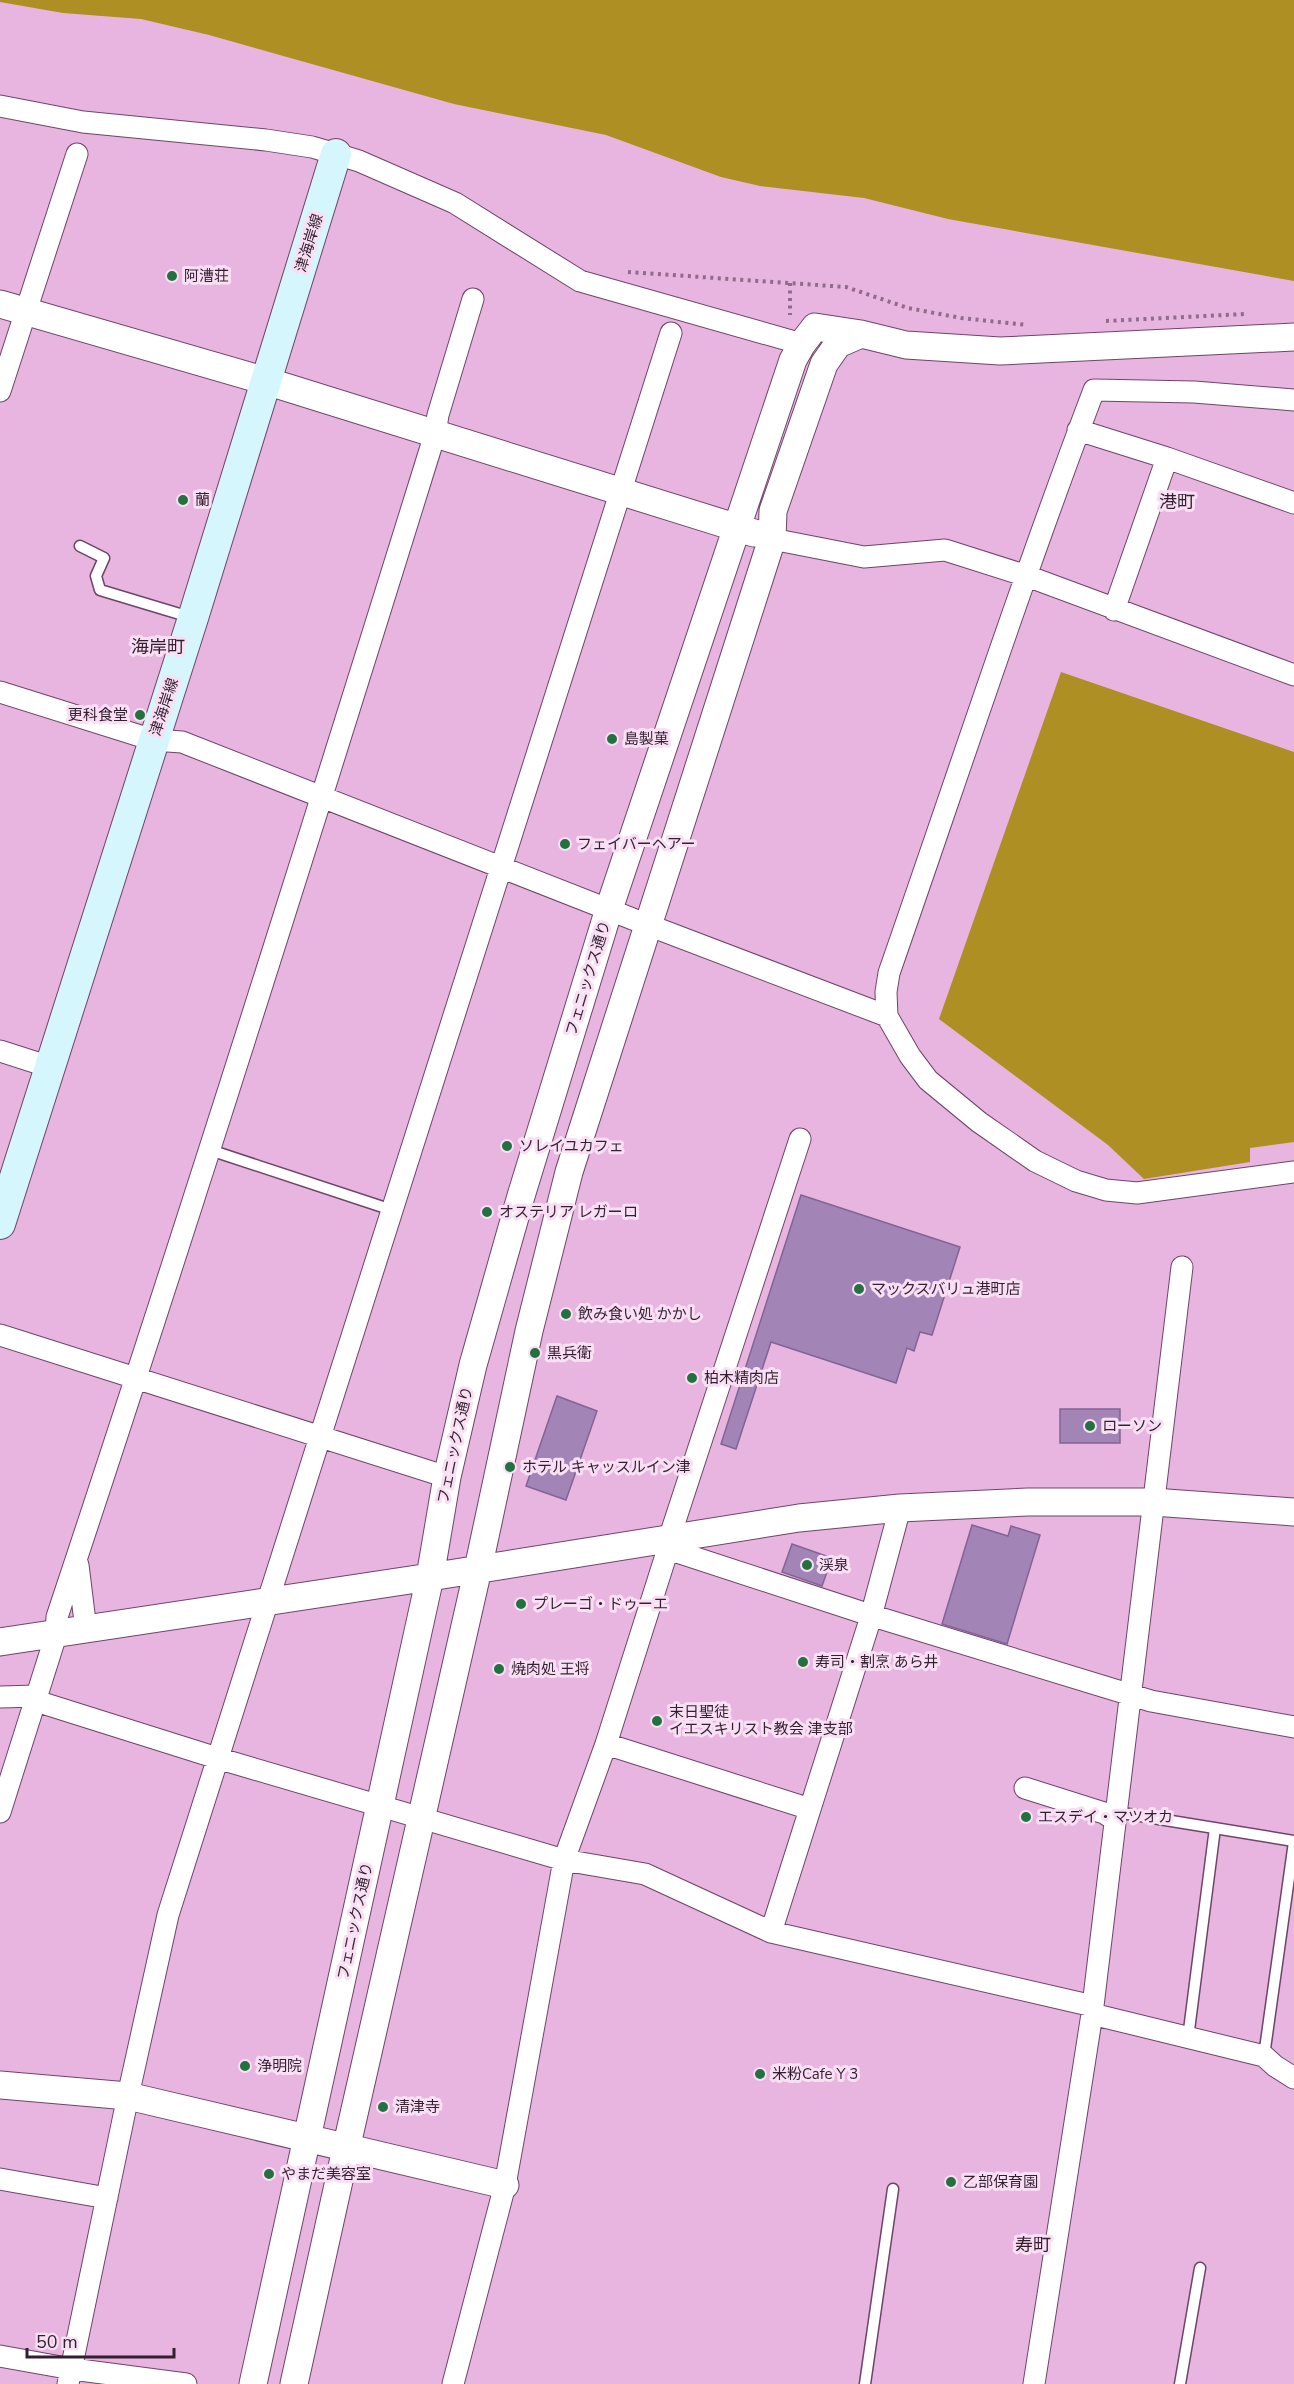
<svg xmlns="http://www.w3.org/2000/svg" width="1294" height="2384" font-family="'Nunito Sans','Noto Sans JP',sans-serif">
  <style>
    .water { fill: #ae8f23 }
    .building { fill: #a384b6; stroke: #826494; stroke-width: 1.5 }
    .lines { fill: none; stroke-linecap: round; stroke-linejoin: round }
    .service-casing { stroke: #6f4469; stroke-width: 13 }
    .minor-casing { stroke: #6f4469; stroke-width: 23 }
    .tertiary-casing { stroke: #6f4469; stroke-width: 29 }
    .secondary-casing { stroke: #6f4469; stroke-width: 32 }
    .path { stroke: #8f6c89; stroke-width: 4; stroke-dasharray: 3 4.5; stroke-linecap: butt }
    .service { stroke: #fff; stroke-width: 10 }
    .minor { stroke: #fff; stroke-width: 21 }
    .tertiary { stroke: #fff; stroke-width: 27 }
    .secondary { stroke: #d5f6fc; stroke-width: 30 }
    .poi-dot { fill: #247140; stroke: #f9dff4; stroke-width: 2 }
    .labels { text-anchor: middle; stroke-width: 6; stroke-linejoin: round; paint-order: stroke }
    .street-label { font-size: 15px; fill: #321f2f; stroke: #f9dff4 }
    .poi-label { font-size: 15px; fill: #321f2f; stroke: #f9dff4; text-anchor: start }
    .quarter-label { font-size: 18px; fill: #321f2f; stroke: #f9dff4 }
  </style>
  <rect width="100%" height="100%" fill="#e7b5df"/>
  <path class="water" d="M0,0H1294V281L948,219L864,198L760,186L721,177L606,135L454,104L209,35L141,19L63,13L0,2Z
    M1061,672L1294,752V1142L1250,1148V1162L1144,1179L1108,1145L939,1019Z"/>
  <path class="building" d="M801,1195L960,1247L932,1335L920,1332L914,1351L907,1348L896,1383L771,1342L736,1449L721,1444Z
    M557,1396L597,1411L566,1500L526,1486Z
    M1060,1409H1120V1443H1060Z
    M972,1525L1008,1536L1011,1526L1040,1535L1007,1644L942,1624Z
    M792,1544L832,1558L822,1586L782,1572Z"/>
  <g class="lines">
    <defs>
      <path id="service" d="M80,546L104,558L96,576L100,590L193,618
        M210,1150L392,1210
        M1116,1812L1294,1841
        M1188,2038L1215,1828
        M1264,2056L1294,1842
        M865,2384L893,2189
        M1180,2384L1200,2268"/>
      <path id="minor" d="M0,106L83,122L266,140L312,147L336,154L359,161L455,203L580,281L802,344
        M0,391L77,154
        M1294,400L1194,392L1094,390C1021,582 957,778 889,973L886,992L887,1016L910,1056L928,1080L979,1122L1035,1161L1076,1181L1106,1190L1137,1193L1294,1172
        M1078,430L1167,458L1294,503
        M772,539L864,557L945,550L1027,576L1294,675
        M1114,610L1167,458
        M0,692L153,740L182,742L648,925L887,1016
        M0,1051L50,1067
        M0,1335L447,1477
        M668,1549L870,1615L1151,1701L1294,1727
        M78,1565L86,1630
        M0,1697L37,1696
        M36,1701L217,1758L564,1860L645,1874L771,1932L1093,2006
        M606,1744L810,1809
        M1025,1788L1104,1813L1115,1820
        M0,1812L56,1635L57,1617C188,1224 312,830 435,434L438,415L473,299
        M771,1932L870,1620L900,1508
        M1092,2014L1264,2056L1275,2066L1294,2078
        M0,2179L107,2198
        M0,2356L72,2369L186,2384
        M68,2384L128,2096L168,1915L671,333
        M453,2384L505,2185L564,1860L606,1744L668,1549L669,1539L800,1139
        M1034,2384L1092,2014L1182,1267"/>
      <path id="tertiary" d="M0,304L266,381L754,533
        M0,1642L430,1577L799,1518L900,1508L1028,1502H1153L1294,1512
        M0,2085L128,2096L505,2185
        M253,2384L430,1577L447,1477L473,1365L521,1196L609,909L793,360L802,344L815,327L861,334L906,345L1000,351L1294,337
        M294,2384L346,2149L478,1569L529,1331L569,1172L772,539L773,511L824,364L838,344L861,334"/>
      <path id="secondary" d="M0,1224L193,618L336,154"/>
    </defs>
    <use href="#service" class="service-casing"/>
    <use href="#minor" class="minor-casing"/>
    <use href="#tertiary" class="tertiary-casing"/>
    <use href="#secondary" class="secondary-casing"/>
    <path class="path" d="M628,272L846,287L908,308L961,318L1027,325
      M790,283V315
      M1106,321L1245,314"/>
    <use href="#service" class="service"/>
    <use href="#minor" class="minor"/>
    <use href="#tertiary" class="tertiary"/>
    <use href="#secondary" class="secondary"/>
  </g>
  <g class="poi-dot">
    <circle cx="172" cy="276" r="6"/>
    <circle cx="183" cy="500" r="6"/>
    <circle cx="140" cy="715" r="6"/>
    <circle cx="612" cy="739" r="6"/>
    <circle cx="565" cy="844" r="6"/>
    <circle cx="507" cy="1146" r="6"/>
    <circle cx="487" cy="1212" r="6"/>
    <circle cx="859" cy="1289" r="6"/>
    <circle cx="566" cy="1314" r="6"/>
    <circle cx="535" cy="1353" r="6"/>
    <circle cx="692" cy="1378" r="6"/>
    <circle cx="1090" cy="1426" r="6"/>
    <circle cx="510" cy="1467" r="6"/>
    <circle cx="807" cy="1565" r="6"/>
    <circle cx="521" cy="1604" r="6"/>
    <circle cx="803" cy="1662" r="6"/>
    <circle cx="499" cy="1669" r="6"/>
    <circle cx="657" cy="1721" r="6"/>
    <circle cx="1026" cy="1817" r="6"/>
    <circle cx="245" cy="2066" r="6"/>
    <circle cx="760" cy="2074" r="6"/>
    <circle cx="383" cy="2107" r="6"/>
    <circle cx="269" cy="2174" r="6"/>
    <circle cx="951" cy="2182" r="6"/>
  </g>
  <g class="labels">
    <g class="street-label">
      <text transform="translate(309 243) rotate(-73)" y="5">津海岸線</text>
      <text transform="translate(164 707) rotate(-72)" y="5">津海岸線</text>
      <text transform="translate(588 978) rotate(-73)" y="5">フェニックス通り</text>
      <text transform="translate(455 1445) rotate(-78)" y="5">フェニックス通り</text>
      <text transform="translate(355 1921) rotate(-78)" y="5">フェニックス通り</text>
    </g>
    <g class="poi-label">
      <text x="184" y="281">阿漕荘</text>
      <text x="195" y="505">蘭</text>
      <text x="128" y="720" text-anchor="end">更科食堂</text>
      <text x="624" y="744">島製菓</text>
      <text x="577" y="849">フェイバーヘアー</text>
      <text x="519" y="1151">ソレイユカフェ</text>
      <text x="499" y="1217">オステリア レガーロ</text>
      <text x="871" y="1294">マックスバリュ港町店</text>
      <text x="578" y="1319">飲み食い処 かかし</text>
      <text x="547" y="1358">黒兵衛</text>
      <text x="704" y="1383">柏木精肉店</text>
      <text x="1102" y="1431">ローソン</text>
      <text x="522" y="1472">ホテル キャッスルイン津</text>
      <text x="819" y="1570">渓泉</text>
      <text x="533" y="1609">プレーゴ・ドゥーエ</text>
      <text x="815" y="1667">寿司・割烹 あら井</text>
      <text x="511" y="1674">焼肉処 王将</text>
      <text x="669" y="1717">末日聖徒<tspan x="669" dy="17">イエスキリスト教会 津支部</tspan></text>
      <text x="1038" y="1822">エスデイ・マツオカ</text>
      <text x="257" y="2071">浄明院</text>
      <text x="772" y="2079">米粉Cafe Y 3</text>
      <text x="395" y="2112">清津寺</text>
      <text x="281" y="2179">やまだ美容室</text>
      <text x="963" y="2187">乙部保育園</text>
    </g>
    <g class="quarter-label">
      <text x="1177" y="508">港町</text>
      <text x="158" y="653">海岸町</text>
      <text x="1033" y="2251">寿町</text>
    </g>
  </g>
  <path d="M27 2348v9h147v-9" fill="none" stroke="#321f2f" stroke-width="3"/>
  <text x="36" y="2348" font-size="18" fill="#321f2f" stroke="#f9dff4" stroke-width="4.5" paint-order="stroke">50 m</text>
</svg>
